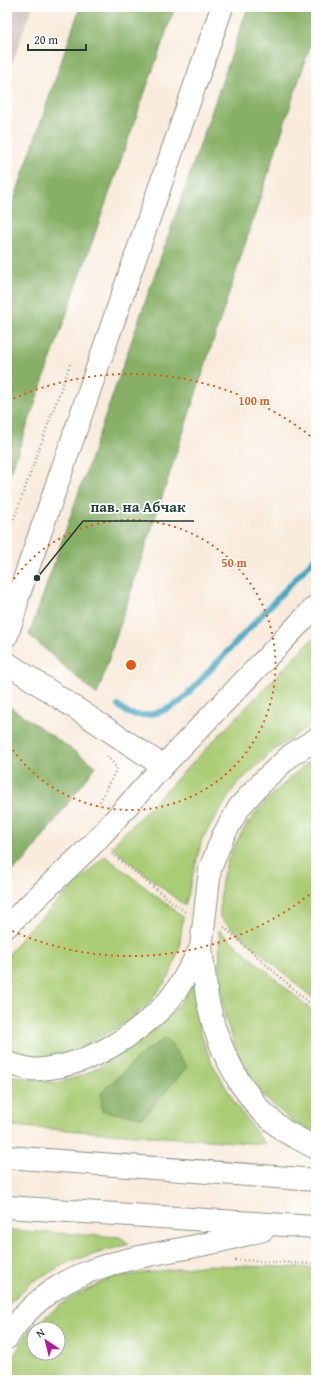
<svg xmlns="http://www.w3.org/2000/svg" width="323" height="1387" font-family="'Gentium Book Plus',serif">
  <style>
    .industrial { fill: #cfc1ba }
    .green { fill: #aacc74; stroke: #648454; fill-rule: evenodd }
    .forest { fill: #87b066; stroke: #53764d }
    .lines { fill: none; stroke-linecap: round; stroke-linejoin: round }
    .stream { stroke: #42a7c2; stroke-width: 6 }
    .secondary-casing { stroke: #8c9488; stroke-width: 24 }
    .highway-casing { stroke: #8c9488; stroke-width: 24 }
    .path { stroke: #8c9488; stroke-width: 2.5; stroke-dasharray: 1 3; stroke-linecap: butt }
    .secondary { stroke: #fff; stroke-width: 22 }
    .highway { stroke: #fff; stroke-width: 22 }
    .ring { fill: none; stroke: #e8590c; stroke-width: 2; stroke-dasharray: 2 4 }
    .centre { fill: #e8590c; stroke: #fff; stroke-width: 2 }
    .ring-label { font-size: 12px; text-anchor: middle; font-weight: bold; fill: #e8590c; stroke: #fff; stroke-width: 3.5; stroke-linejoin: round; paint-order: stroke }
    .leader { fill: none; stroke: #1f3d34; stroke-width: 1.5 }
    .callout-dot { fill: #1f3d34; stroke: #fff; stroke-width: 1.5 }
    .callout-label { font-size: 15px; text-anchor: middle; font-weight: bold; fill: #1f3d34; stroke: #fff; stroke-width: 3.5; stroke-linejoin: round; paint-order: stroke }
  </style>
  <rect width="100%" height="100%" fill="#fff"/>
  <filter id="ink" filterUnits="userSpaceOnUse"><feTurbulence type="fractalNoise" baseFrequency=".025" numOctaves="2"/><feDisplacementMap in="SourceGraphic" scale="8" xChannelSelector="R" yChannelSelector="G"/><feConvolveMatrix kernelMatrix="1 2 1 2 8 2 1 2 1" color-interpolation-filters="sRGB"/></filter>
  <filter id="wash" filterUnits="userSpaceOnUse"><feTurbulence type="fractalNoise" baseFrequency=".012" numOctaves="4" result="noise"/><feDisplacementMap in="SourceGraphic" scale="16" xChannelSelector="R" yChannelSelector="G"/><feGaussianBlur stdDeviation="0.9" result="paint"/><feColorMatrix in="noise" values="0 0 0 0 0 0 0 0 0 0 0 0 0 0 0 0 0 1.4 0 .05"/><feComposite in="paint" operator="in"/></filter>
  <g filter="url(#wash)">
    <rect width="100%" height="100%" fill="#f9ebdc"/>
    <path class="industrial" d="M7,7H32L7,78Z"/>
    <path class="green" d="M316,635V721L273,751L236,785L202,839L185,906L111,847Z
      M316,756V1001L220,918C220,903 220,886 224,872C238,823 277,787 316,756Z
      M105,856L183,917L179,949L170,975L148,1005L125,1023L97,1039L67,1055L28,1061L13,1053L7,1047V957L24,934Z
      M219,930L316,1014V1132L294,1123L263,1096L241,1062L225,1018L220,982Z
      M195,979L199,1028L211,1061L236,1105L265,1144L7,1126V1075L57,1083L83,1075L114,1059L162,1024L180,1003Z
      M7,1230L120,1237L129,1244L71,1261L33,1281L7,1305Z
      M208,1265L316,1268V1380H7V1368L29,1330L67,1300L113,1277ZM34,1329H58V1353H34Z"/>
    <path class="forest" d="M80,7H175L7,483V220Z
      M248,7H316V28L97,695L29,635Z
      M7,705L96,766L23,863L7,874Z
      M166,1038L187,1067L143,1117L102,1111L101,1093L144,1052Z"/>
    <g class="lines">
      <path class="stream" d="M118,706C122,708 126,713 131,714C149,719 167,710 181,701L316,557"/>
    </g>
  </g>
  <g filter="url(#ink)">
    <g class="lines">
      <defs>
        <path id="secondary" d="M7,635L14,614L18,597L222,7
          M7,663L163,766"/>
        <path id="highway" d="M316,739L291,755L264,780L240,806L223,836L210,869L201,948L207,998L214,1027L225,1055L240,1083L260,1110L284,1131L316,1148
          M7,926L95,842L163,766L316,606
          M7,1063C15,1065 23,1068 31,1069C36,1070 43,1069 49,1068C92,1063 134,1036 165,1005C179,990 190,967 201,948
          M7,1157L316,1180
          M7,1207L316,1227
          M7,1338C53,1264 129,1260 206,1244C225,1240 244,1235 263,1230"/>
      </defs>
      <use href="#secondary" class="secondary-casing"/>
      <use href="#highway" class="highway-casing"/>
      <path class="path" d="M7,538L70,364
        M98,805L117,768L106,755
        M112,854L185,912
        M224,927L316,1009
        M235,1260L316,1264"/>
      <use href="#secondary" class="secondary"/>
      <use href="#highway" class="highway"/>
    </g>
  </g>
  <g class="ring">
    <path d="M7 589A145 145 0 1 1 7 741"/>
    <path d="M314 891A291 291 0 0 1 8 929M8 401A291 291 0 0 1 314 439"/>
  </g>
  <circle cx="131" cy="665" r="6" class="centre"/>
  <g class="ring-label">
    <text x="254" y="405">100 m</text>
    <text x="234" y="567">50 m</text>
  </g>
  <path class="leader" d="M37 578L83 521H194"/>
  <circle class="callout-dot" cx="37" cy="578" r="4"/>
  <g class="callout-label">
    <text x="138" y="512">пав. на Абчак</text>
  </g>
  <rect width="323" height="1387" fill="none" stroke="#fff" stroke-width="24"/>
  <g transform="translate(46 1341) rotate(325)"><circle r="19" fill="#ffffff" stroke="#a5b1ae"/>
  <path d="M0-3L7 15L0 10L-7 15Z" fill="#b5179e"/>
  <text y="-6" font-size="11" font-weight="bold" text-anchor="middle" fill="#1f3d34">N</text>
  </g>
  <path d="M28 44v6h58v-6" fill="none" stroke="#1f3d34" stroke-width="2"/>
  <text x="34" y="44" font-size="12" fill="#1f3d34" stroke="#ffffff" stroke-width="3" paint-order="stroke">20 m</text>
</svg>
